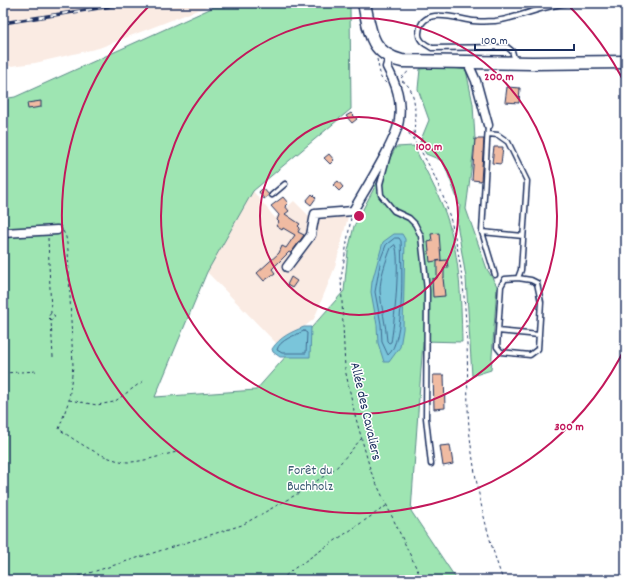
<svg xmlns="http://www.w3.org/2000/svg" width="629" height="583" font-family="Dekko,sans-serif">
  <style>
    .built { fill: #faebe3 }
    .green { fill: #9ee5b2; stroke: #5c8a88 }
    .water { fill: #7ac5da; stroke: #5489a8 }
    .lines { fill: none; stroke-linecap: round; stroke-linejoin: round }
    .shore { stroke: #416b90; stroke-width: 1 }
    .building { fill: #f0bba2; stroke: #1b2f5e }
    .lane-casing { stroke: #1b2f5e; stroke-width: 7 }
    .street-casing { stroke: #1b2f5e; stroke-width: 11 }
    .primary-casing { stroke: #1b2f5e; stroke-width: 15 }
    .path { stroke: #1b2f5e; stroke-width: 1; stroke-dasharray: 3 3; stroke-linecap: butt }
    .lane { stroke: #fff; stroke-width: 4 }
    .street { stroke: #fff; stroke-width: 8 }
    .primary { stroke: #fff; stroke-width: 12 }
    .rail-casing { stroke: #1b2f5e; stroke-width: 3.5 }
    .rail { stroke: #fff; stroke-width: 2; stroke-dasharray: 6; stroke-linecap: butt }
    .ring { fill: none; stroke: #c2185b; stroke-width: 2 }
    .labels { text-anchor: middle; stroke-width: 3; stroke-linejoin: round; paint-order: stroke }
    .street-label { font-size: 14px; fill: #1b2f5e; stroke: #fff }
    .park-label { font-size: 14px; fill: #3c5c73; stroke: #fff }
    .centre { fill: #c2185b; stroke: #fff; stroke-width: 2 }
    .ring-label { font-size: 12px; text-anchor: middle; font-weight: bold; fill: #c2185b; stroke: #fff; stroke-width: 3; stroke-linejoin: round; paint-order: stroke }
  </style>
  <rect width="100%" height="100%" fill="#fff"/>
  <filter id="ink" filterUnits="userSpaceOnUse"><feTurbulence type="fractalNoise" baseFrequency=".025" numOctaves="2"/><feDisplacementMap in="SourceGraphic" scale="8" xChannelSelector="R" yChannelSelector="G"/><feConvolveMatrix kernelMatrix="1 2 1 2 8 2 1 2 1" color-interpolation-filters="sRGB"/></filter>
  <g filter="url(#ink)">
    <path class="built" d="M3,3H212L213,4L99,48L35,63L3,67Z
      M253,191L275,218L294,201L311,218L320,209H350L335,267L314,319L304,327L288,334L276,343L207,272Z"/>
    <path class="green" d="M350,6L351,109L253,191L207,272L155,397L256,390L344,291L348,251L354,226L396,147L414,146C423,166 435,186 443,207C460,250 461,296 462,342L423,341L411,511L457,580H3V99L15,97L214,7Z
      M448,67L466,70L473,104L475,139L466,209L487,269L497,286L491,370L472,376L466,278L457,223L460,206L443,161L426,154L420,142L429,120L418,89L420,69Z"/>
    <path class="water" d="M394,234H402L405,239L403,329L400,347L389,362H384L378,343L377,325L371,292L372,282L383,242Z
      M304,327H311L310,357H280L273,352L272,349C280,337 291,332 304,327Z"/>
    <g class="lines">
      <path class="shore" d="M395,238H399L401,241C402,264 405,342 388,355L382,342L381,324L375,292L381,258L386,245Z
        M395,245C401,255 394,328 391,342L389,343L387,341C386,324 381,307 380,291C380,277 386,261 391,248Z
        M304,331L307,333L306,353H282L277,350C279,340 296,335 304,331Z"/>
    </g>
    <path class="building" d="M507,87L520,88L519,103L505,102Z
      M41,101V107L28,109L27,103Z
      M351,113L357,119L352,123L346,116Z
      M475,139H484L481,181L472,180Z
      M494,147H503L501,164L492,163Z
      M329,154L334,160L330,164L324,158Z
      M338,181L343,187L339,191L333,185Z
      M263,188L269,195L264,199L259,192Z
      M312,194L316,198L311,205L306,201Z
      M283,197L288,203L285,206L289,211L285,214L300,224L298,226L300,228L298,232L304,235L291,253L289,252L272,269L275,273L264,281L257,273L279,253L282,246L286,248L295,235L283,228L282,230L276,226L279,222L277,220L279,215L271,206Z
      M439,233L441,260L430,262L428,242L432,241L431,234Z
      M447,260L448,268H444V278H443L445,296L433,297L432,279L437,278V261Z
      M291,277L297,281L292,288L287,285Z
      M433,375H444L445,408L434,409Z
      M450,445L453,464L443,466L440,446Z"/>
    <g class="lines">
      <defs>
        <path id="lane" d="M515,61L512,51L507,47L432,48C426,44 418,41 419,33C421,5 457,19 473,21C480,22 488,21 495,21C520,18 542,5 570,3
          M488,125L482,232L495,275
          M488,134L498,135L508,142L527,181L521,270L518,278
          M388,155L380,184L381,195L394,211L409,218L415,224L421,236L427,290L426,418L431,464
          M272,195L285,184
          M482,232L523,236
          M518,278L531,280L537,283L541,302L538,349L530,355L501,352L497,347L501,286L505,279Z
          M498,331L539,335"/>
        <path id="street" d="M468,63L476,81L488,125
          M3,233L57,230
          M287,267L311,235L315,214L353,211C364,191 397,140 399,120C402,100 396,84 387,67L390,57"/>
        <path id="primary" d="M364,3C370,31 370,53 402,61L532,63L626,62"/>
      </defs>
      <use href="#lane" class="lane-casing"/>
      <use href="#street" class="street-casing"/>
      <use href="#primary" class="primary-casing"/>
      <path class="path" d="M377,59L381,78L386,83
        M401,78L409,71
        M402,81C420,90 414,123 414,139
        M405,128C455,193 464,266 467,345C468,372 467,400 469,427C474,479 485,530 503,580
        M351,218L341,279L345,369L355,415L371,472L422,580
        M63,231L66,237L68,250L73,366L69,400L59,429C77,442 108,463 131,462C146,461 162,455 177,452
        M48,238L51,313
        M51,320L48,317L51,313L55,316L51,320L53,357
        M3,373L38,371
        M69,400L97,405L114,402L143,381
        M67,580L242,525L299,493L336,468L361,439
        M281,580L292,570L386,506"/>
      <use href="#lane" class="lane"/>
      <use href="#street" class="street"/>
      <use href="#primary" class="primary"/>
      <defs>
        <path id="rail" d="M3,23L131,3"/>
      </defs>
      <use href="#rail" class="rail-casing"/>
      <use href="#rail" class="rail"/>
    </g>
  </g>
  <g class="ring">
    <circle cx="359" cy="216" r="99"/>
    <circle cx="359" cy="216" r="198"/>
    <path d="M626 346A297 297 0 1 1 151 4M567 4A297 297 0 0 1 626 86"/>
  </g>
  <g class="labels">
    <g class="street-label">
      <text transform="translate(367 411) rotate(77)" y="5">Allée des Cavaliers</text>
    </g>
    <g class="park-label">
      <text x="310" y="474">Forêt du<tspan x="310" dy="16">Buchholz</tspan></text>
    </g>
  </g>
  <circle cx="359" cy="216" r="6" class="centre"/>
  <g class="ring-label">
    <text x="499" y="80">200 m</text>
    <text x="429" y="150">100 m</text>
    <text x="569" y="430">300 m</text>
  </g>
  <rect width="629" height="583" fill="none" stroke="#fff" stroke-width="16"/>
  <rect x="8" y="8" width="613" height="567" fill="none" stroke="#1b2f5e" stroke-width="1.5" filter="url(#ink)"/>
  <path d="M475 44v6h99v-6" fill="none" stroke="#1b2f5e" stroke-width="2"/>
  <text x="481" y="44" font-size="12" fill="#1b2f5e" stroke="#ffffff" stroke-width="3" paint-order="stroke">100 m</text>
</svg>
